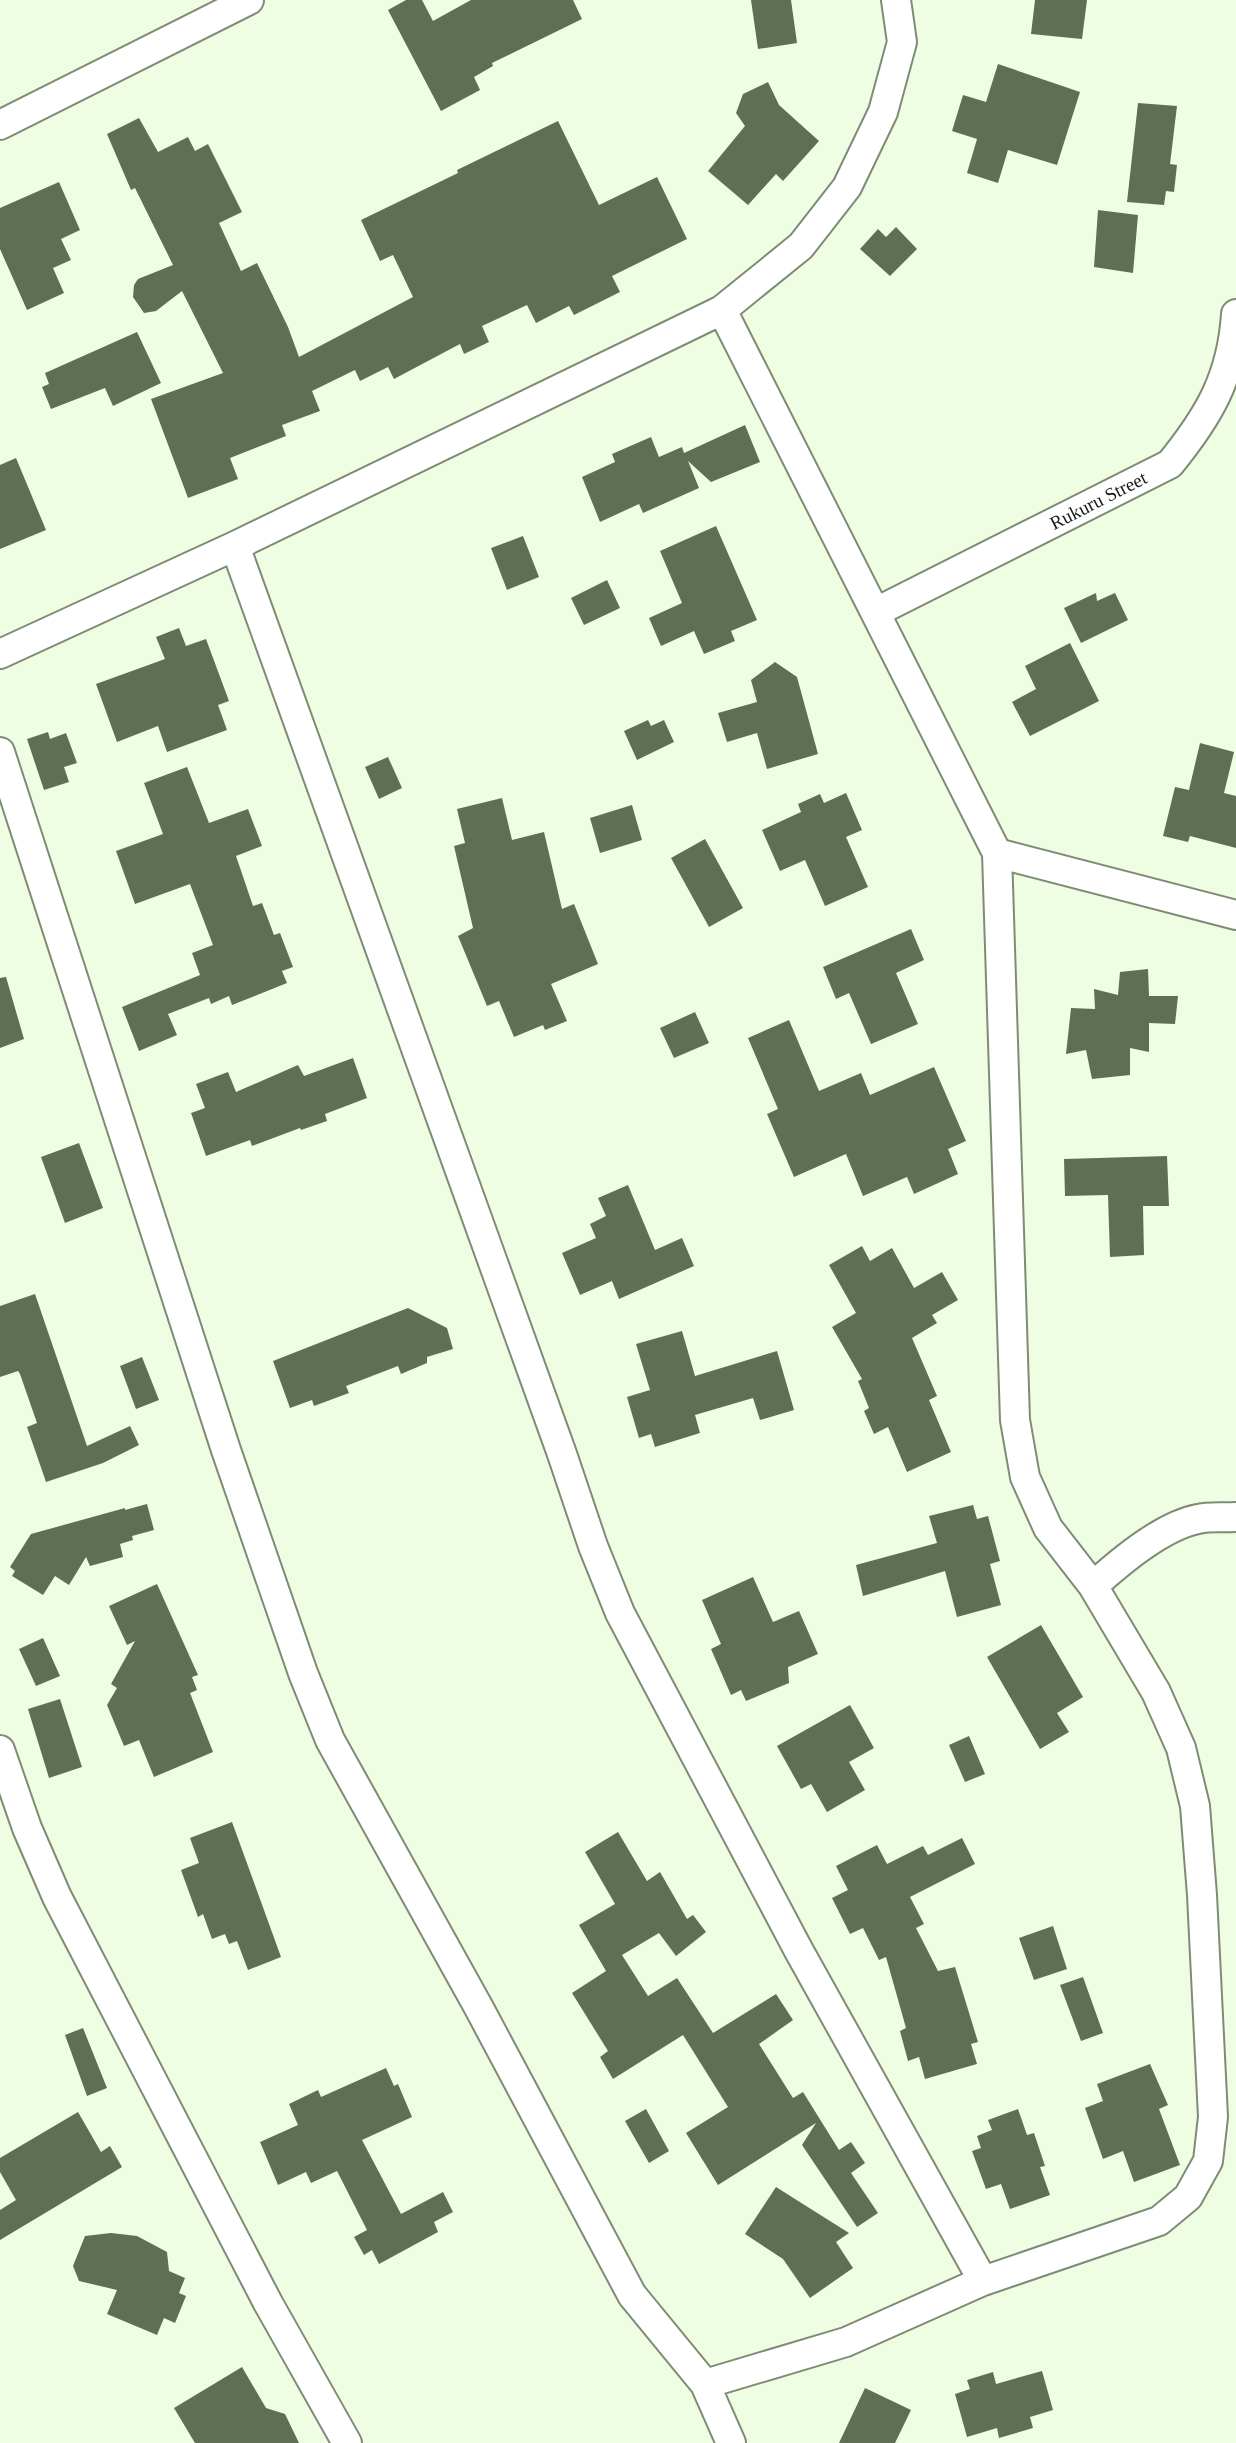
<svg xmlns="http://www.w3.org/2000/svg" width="1236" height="2443" font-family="'Times New Roman',serif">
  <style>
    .building { fill: #606e54 }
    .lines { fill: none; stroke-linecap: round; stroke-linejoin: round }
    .minor-casing { stroke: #7f8c75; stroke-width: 32 }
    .minor { stroke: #fff; stroke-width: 28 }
    .labels { text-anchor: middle; stroke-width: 6; stroke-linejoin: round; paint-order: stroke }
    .street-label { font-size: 19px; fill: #151a11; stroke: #fff }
  </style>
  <rect width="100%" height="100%" fill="#effde3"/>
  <path class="building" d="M406,0H422L433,21L471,0H573L582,19L492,63L493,66L474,77L480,90L441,111L388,10Z
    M751,0H791L797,43L758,49Z
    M1035,0H1087L1082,39L1031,34Z
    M998,64L1080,92L1057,165L1008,150L998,183L967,173L977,139L952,131L963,95L986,102Z
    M768,82L779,105L819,141L783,181L776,174L748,205L708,171L745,126L736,113L743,94Z
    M1138,103L1177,106L1170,164L1177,165L1174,192L1166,191L1164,205L1127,202Z
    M139,118L158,152L188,137L195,151L208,144L242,212L219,223L241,271L257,263L288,327L299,357L413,297L393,255L380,261L361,220L458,173L457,170L558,121L599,205L657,177L687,239L612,276L620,292L574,315L569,306L536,323L527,305L482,326L489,342L464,354L460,344L394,379L388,367L360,381L355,370L312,391L320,411L282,425L286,436L230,458L238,479L188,498L151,399L223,373L182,291L156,311L144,313L133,297L134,285L138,279L173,265L135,188L131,190L107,134Z
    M59,182L80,230L61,239L71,260L53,268L64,293L27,310L0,249V208Z
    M1098,210L1138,215L1133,273L1094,267Z
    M896,227L917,249L890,276L860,249L878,229L886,237Z
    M137,332L161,383L113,406L105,388L51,409L42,387L49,384L45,373Z
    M745,425L760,462L711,482L688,461L699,488L643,513L639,504L600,522L582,477L615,462L612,454L651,437L659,457L682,447L684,453Z
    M16,458L46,530L0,549V465Z
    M716,526L757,620L731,631L735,641L704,654L694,631L661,646L649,618L682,603L660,551Z
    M523,536L539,577L507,590L491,548Z
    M607,580L620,608L584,625L571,598Z
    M1096,593L1097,601L1115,593L1128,620L1081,643L1064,608Z
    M179,628L186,646L206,639L229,701L218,705L227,730L167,752L158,726L117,742L96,684L165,659L156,637Z
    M1070,643L1099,701L1030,736L1012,702L1036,689L1025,666Z
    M775,662L797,677L818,754L767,769L757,733L727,742L718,713L757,702L751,680Z
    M648,720L651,726L664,720L674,742L637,760L624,731Z
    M48,732L50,739L66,733L77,763L64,767L69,782L44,790L27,739Z
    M1200,743L1234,752L1224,793L1236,796V848L1190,836L1188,842L1163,836L1175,787L1189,790Z
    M388,757L402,788L379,799L365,767Z
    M187,767L209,823L248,809L262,846L236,856L253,906L262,903L274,935L280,933L293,967L282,971L287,983L232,1005L229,996L211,1004L209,998L168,1014L177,1035L139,1051L122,1007L200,975L192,953L213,945L190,884L135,904L116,851L163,834L144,783Z
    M846,793L862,830L846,837L868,887L825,906L805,860L780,871L762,830L801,812L798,804L820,794L824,803Z
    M502,798L512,840L544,832L562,909L574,904L598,964L551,984L567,1021L545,1030L543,1025L514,1037L499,1001L487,1006L458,936L473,928L454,846L465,843L457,809Z
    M632,805L642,840L600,853L590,818Z
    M705,839L743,908L709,927L671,858Z
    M911,929L924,960L896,973L918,1024L871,1044L849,993L836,999L823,967Z
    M1148,969L1149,996H1178L1175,1024L1149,1023V1052L1130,1048V1075L1092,1079L1086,1050L1066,1054L1071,1008L1095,1009L1094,989L1118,995L1120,972Z
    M6,977L24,1039L0,1048V978Z
    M695,1012L709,1043L674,1058L660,1028Z
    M789,1020L819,1091L861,1073L870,1095L934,1067L966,1141L948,1149L958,1174L914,1194L907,1177L863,1196L846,1154L794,1177L767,1114L778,1109L748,1038Z
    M353,1058L367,1098L325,1114L327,1121L301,1130L300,1128L252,1146L250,1140L206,1156L191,1113L205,1108L196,1084L228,1072L236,1092L298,1065L304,1076Z
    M79,1143L103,1208L65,1223L41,1157Z
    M1167,1156L1169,1206H1143L1144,1255L1110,1257L1108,1195L1065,1196L1064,1159Z
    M628,1185L655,1250L682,1238L694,1266L619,1299L612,1281L580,1295L562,1253L596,1238L590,1224L606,1216L598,1198Z
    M862,1246L870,1261L892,1248L914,1288L942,1272L958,1300L932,1315L937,1323L912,1338L937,1396L929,1400L951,1452L907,1472L888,1427L874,1434L864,1411L869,1408L858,1381L862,1379L832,1327L856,1313L829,1265Z
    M35,1294L87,1446L130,1426L139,1445L103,1463L46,1482L27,1427L37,1423L20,1374L18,1371L0,1377V1306Z
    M408,1308L447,1328L453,1349L427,1357V1363L401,1374L398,1366L346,1386L349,1393L314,1406L312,1400L290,1408L273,1361Z
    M682,1331L695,1376L777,1351L794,1410L760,1420L753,1398L695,1415L700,1433L655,1447L651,1434L639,1438L627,1397L650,1390L636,1344Z
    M142,1357L159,1400L136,1409L120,1366Z
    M147,1504L154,1530L132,1536L133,1540L120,1544L123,1557L90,1566L86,1557L69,1585L55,1576L43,1595L12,1576L15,1571L10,1567L31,1534L125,1508V1510Z
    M973,1505L977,1519L988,1516L1000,1561L990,1564L1001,1605L957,1617L945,1571L863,1596L856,1565L937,1543L929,1516Z
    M753,1577L773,1622L799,1611L818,1654L788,1667L789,1683L746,1701L741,1690L731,1695L711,1649L721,1644L702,1600Z
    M157,1584L198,1675L192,1677L197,1690L190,1693L213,1752L154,1777L139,1740L124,1746L107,1705L117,1688L111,1684L135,1641L127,1645L109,1606Z
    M1041,1625L1083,1697L1057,1713L1069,1732L1040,1749L987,1657Z
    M43,1638L60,1676L36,1686L19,1649Z
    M60,1699L82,1767L49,1778L28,1709Z
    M850,1705L874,1748L849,1762L865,1790L827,1812L811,1784L801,1789L777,1746Z
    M969,1736L985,1774L965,1782L949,1745Z
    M232,1822L281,1957L248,1970L237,1941L229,1944L225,1934L212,1939L203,1914L198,1917L181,1870L199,1863L190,1838Z
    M618,1832L647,1881L660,1872L687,1919L693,1915L706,1932L676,1956L659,1933L622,1955L648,1996L677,1978L713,2033L776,1994L793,2020L759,2044L793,2098L803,2092L839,2150L851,2142L865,2163L851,2173L878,2213L857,2227L802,2145L816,2123L718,2185L686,2133L728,2107L683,2035L613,2079L600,2057L608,2051L572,1993L606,1971L579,1925L615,1904L585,1852Z
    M962,1838L975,1864L910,1897L924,1924L916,1928L938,1971L955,1967L978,2042L971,2044L977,2064L925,2079L919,2057L908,2061L900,2031L906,2028L886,1957L879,1960L863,1928L850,1934L832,1898L848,1890L836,1866L877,1845L887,1864L923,1846L928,1855Z
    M1053,1926L1067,1969L1034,1980L1019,1938Z
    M1083,1977L1103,2033L1081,2041L1060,1985Z
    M83,2028L107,2088L87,2096L65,2035Z
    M1150,2064L1168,2105L1159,2109L1180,2165L1134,2182L1123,2151L1103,2159L1085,2108L1103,2101L1097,2084Z
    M386,2068L394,2086L398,2084L412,2117L362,2140L401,2214L443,2192L453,2212L434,2222L438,2232L379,2264L372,2250L364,2255L354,2237L367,2230L337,2171L311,2183L306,2172L278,2185L260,2142L298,2125L289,2104L318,2090L321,2097Z
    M646,2109L669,2151L649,2163L625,2121Z
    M1018,2109L1027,2135L1034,2133L1045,2166L1040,2167L1050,2195L1010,2209L1001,2184L986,2189L972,2151L981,2148L977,2136L992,2130L988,2120Z
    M78,2112L101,2152L110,2146L122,2167L0,2240V2210L16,2200L0,2172V2158Z
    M776,2187L849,2233L836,2242L853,2268L810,2298L783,2259L745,2234Z
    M111,2233L137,2236L167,2252L169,2271L185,2278L179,2293L186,2296L175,2323L164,2318L157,2335L107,2314L117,2290L79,2281L73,2266L85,2236Z
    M242,2367L266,2408L285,2414L299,2443H195L174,2408Z
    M1042,2371L1053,2410L1030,2417L1033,2428L999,2438L997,2428L967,2437L955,2394L970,2389L967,2380L993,2372L996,2384Z
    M865,2388L911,2410L895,2443H839Z"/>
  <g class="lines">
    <defs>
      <path id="minor" d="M0,125L249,0
        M235,546L562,1454L593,1546L620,1613L799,1951L983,2281
        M876,612L1170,464C1209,416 1232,377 1236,314
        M0,654L235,546L722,310L801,246L847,187L883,112L902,42L896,0
        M0,752L226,1450L303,1673L330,1740L479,2008L632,2295L705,2384L731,2443
        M997,853L1236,915
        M1093,1586C1120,1562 1162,1526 1198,1519C1210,1516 1224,1518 1236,1517
        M0,1750L27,1828L57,1897L268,2303L347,2443
        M705,2384L846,2342L983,2281L1159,2221L1188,2197L1208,2161L1213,2117L1202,1895L1195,1806L1181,1748L1156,1692L1093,1586L1048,1528L1025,1477L1015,1420L997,853L722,310"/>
    </defs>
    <use href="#minor" class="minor-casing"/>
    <use href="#minor" class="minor"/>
  </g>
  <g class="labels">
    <g class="street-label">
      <text transform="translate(1098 500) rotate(-27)" y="7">Rukuru Street</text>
    </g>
  </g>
</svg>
